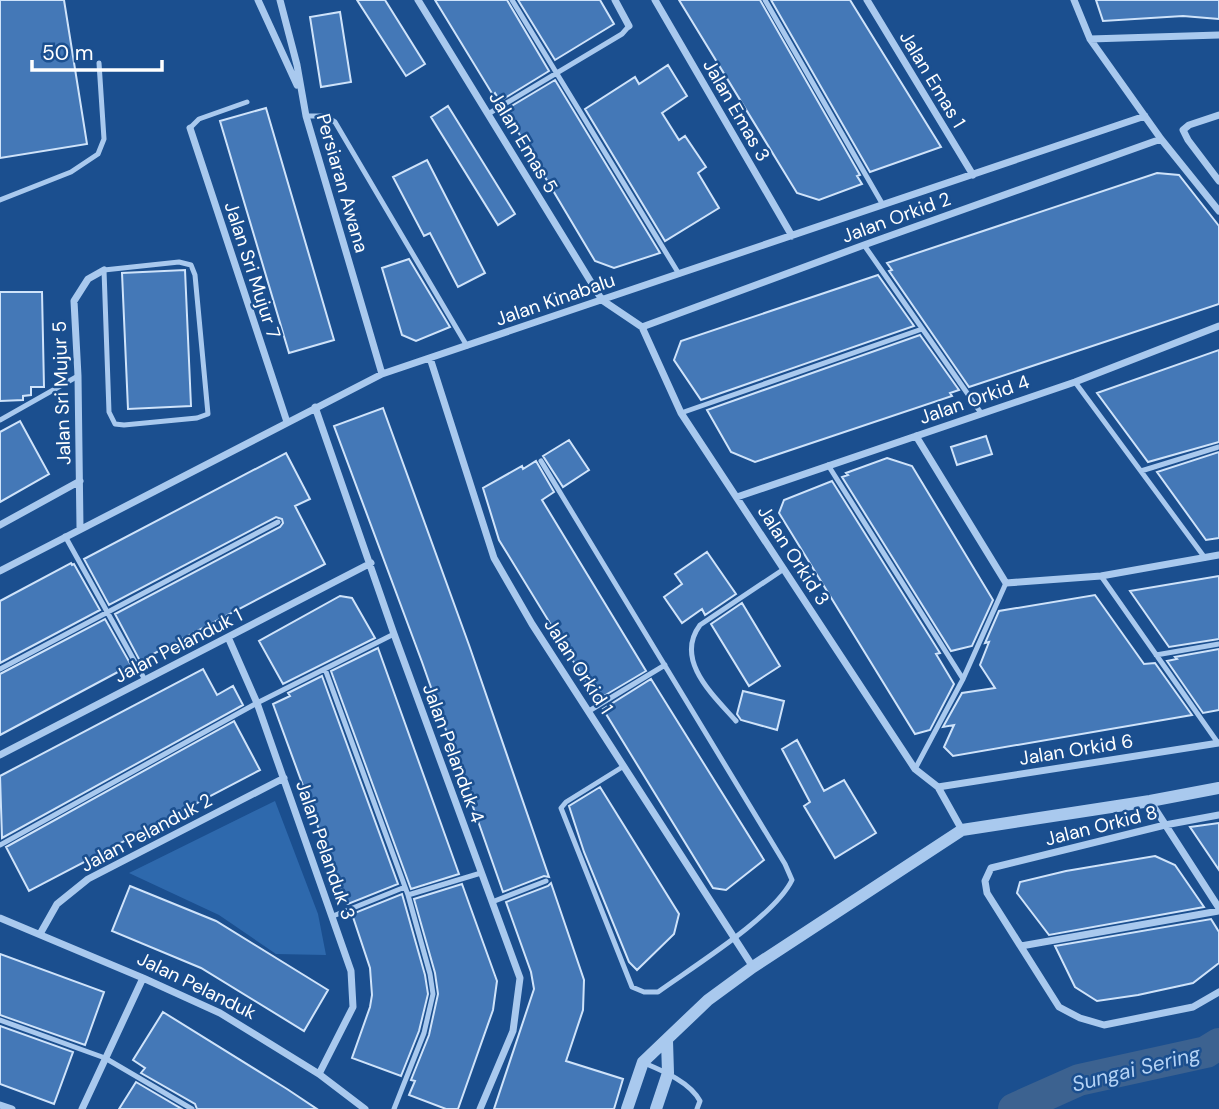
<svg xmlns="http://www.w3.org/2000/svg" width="1219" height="1109" font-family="'DM Sans',sans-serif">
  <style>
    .green { fill: #2e69ad }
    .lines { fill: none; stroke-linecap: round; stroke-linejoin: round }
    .river { stroke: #3c6290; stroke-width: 32 }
    .building { fill: #4478b7; stroke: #cfe3fa; stroke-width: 2 }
    .service { stroke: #a9c9ee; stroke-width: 5 }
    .minor { stroke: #a9c9ee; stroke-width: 7 }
    .tertiary { stroke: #a9c9ee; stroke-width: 12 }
    .labels { text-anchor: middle; stroke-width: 5; stroke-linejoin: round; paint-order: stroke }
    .street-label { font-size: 19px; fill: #fff; stroke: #1b4f8f }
    .water-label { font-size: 21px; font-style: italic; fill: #b5d3f5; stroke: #1b4f8f }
  </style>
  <rect width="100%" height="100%" fill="#1b4f8f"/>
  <path class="green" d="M275,801L318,914L326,955L276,954L219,915L129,873Z"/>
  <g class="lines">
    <path class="river" d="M1014,1109L1079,1080L1206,1052L1219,1044"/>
  </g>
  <path class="building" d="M0,0H64L87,144L0,158Z
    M357,0H385L425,64L406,76Z
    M435,0H507L549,71L500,101L495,93L493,95Z
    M518,0H600L614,24L555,60Z
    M679,0H760L860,175L857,176L862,184L819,200L797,193Z
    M771,0H850L941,147L870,172Z
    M1096,0H1219V19L1183,16L1103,21Z
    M340,12L351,82L321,87L310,17Z
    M668,65L687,96L662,113L679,140L685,136L706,167L698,173L719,208L665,241L585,109L635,77L639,84Z
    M555,80L660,253L614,268L595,261L505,110Z
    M448,106L515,214L498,225L431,117Z
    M266,108L334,340L289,353L220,121Z
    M427,160L485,273L458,287L430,233L424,236L393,177Z
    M1157,173L1179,175L1219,226V304L969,387L889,271L892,270L887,263Z
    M409,259L450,327L416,341L402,335L382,268Z
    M185,270L191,406L128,409L122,273Z
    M878,275L914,326L701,400L674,360L681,341Z
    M0,292H42L44,387H31V395L23,396V400L0,401Z
    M920,335L959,390L950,393L952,396L755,462L731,452L707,410Z
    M1219,350V442L1148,462L1097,393Z
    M383,408L469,645L549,877L544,876L503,892L422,662L334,426Z
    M20,421L49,474L0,502V432Z
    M986,436L992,454L957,465L951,447Z
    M569,440L589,470L563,487L543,456Z
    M1219,452V538L1206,540L1157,472Z
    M286,453L310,499L295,506L325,564L140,661L115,614L280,527L283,523L282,519L276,517L109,605L84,559Z
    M887,458L912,466L993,600L972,646L951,651L842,477L848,475L846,473Z
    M536,461L554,492L542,500L646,671L597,700L499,540L483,488L522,466L523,469Z
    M832,481L940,653L936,654L954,684L930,730L915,734L779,513L784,500Z
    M707,552L736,594L705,615L702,609L682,623L664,597L682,584L675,574Z
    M71,563L72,565L74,564L100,610L0,663V601Z
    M1219,576V639L1169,647L1130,591Z
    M1095,595L1144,664L1155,663L1192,715L953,756L944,747L954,725L943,727L962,693L995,688L980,665L989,642L985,643L999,611Z
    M340,596L352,598L375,638L283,684L259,641Z
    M742,603L780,666L749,686L711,624Z
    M105,619L131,665L0,735V674Z
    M378,648L459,874L411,889L331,671Z
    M1219,649V710L1203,713L1167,661L1177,659L1175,657Z
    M203,669L217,695L233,686L243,705L2,838L0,776Z
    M322,676L398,884L348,904L346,903L273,704L290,696L288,693Z
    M651,679L764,860L726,890L713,888L603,709Z
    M743,691L784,701L777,730L741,720L737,714Z
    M234,721L260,770L29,891L6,847Z
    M797,740L824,791L844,780L876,833L835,858L804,806L810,802L782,749Z
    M600,787L679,914L674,934L637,970L629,962L584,852L569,806Z
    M1219,823V870L1190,827Z
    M1155,856L1175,865L1204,907L1049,935L1017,893L1020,882L1066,871Z
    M551,883L584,980L583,1010L566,1061L623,1079L614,1109H494L534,989L531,972L506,902L548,886Z
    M462,884L497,981L493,1010L458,1109H446L409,1095L415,1081L411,1080L429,1035L438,994L435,973L414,899Z
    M130,886L216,921L328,990L304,1031L201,968L112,931Z
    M402,894L425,975L428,994L419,1031L401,1076L352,1058L370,1007L372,995L370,968L352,914Z
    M1211,919L1219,932V963L1193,983L1138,995L1097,1001L1075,987L1055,946Z
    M0,954L104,992L85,1045L0,1015Z
    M163,1012L287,1089L317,1109H197L195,1104L141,1073L145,1068L133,1060Z
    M0,1026L73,1052L54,1104L0,1084Z
    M136,1082L182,1109H119Z"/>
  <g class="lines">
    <path class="service" d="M512,0L679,274
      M765,0L883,205
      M488,114L622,34L629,26
      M306,116H325L335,122L467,346
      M190,128L199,119L247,102
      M0,200L71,172L98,154L104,139L99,63
      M864,245L981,413
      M179,262L191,265L195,275L208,414L197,418L124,425L115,424L109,412L104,270Z
      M1075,382L1205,558
      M681,413L922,329
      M0,420L78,376
      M541,461L785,864L792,880C774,917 694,966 658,992H644L632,987L561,808L566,802L624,766
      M828,465L963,679
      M1141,471L1219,447
      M65,536L145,680
      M1101,576L1218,743
      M1156,655L1219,644
      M0,669L278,522
      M325,669L408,895L430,974L433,994L424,1033L394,1109
      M589,711L665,665
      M736,721C713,695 674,660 700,625L784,569
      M915,769L963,679L1006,583
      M0,845L257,703L394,634
      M408,895L481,873
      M492,902L546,881
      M333,916L405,887
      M0,1020L105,1058L192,1109
      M644,1063C663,1071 690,1082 700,1101L697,1109"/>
    <path class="minor" d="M258,0L297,85
      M280,0L297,65L306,116L382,374
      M418,0L602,300L642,327L681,413L915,769L938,787L962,830
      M615,0L629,26
      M655,0L792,236
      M867,0L973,175
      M1074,0L1090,39L1161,139L1219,211
      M1090,39L1219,35
      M1219,115L1189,125L1183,130L1188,140L1219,181
      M190,128L287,422
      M642,327L864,245L1161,139
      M430,358L494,558L532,624L753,967
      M315,407L394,634L520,978L513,1031L480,1109
      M916,436L1006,583L1101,576L1219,555
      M737,497L1075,382L1219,326
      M0,525L80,481
      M80,528L78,376L74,301L88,279L104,270
      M0,571L382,374L1145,116
      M228,637L257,703L351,971L353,1007L319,1074
      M0,755L371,563
      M938,787L1219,743
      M1150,801L1219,908
      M1219,815L1165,825L991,868L985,881L987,893L1059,1007L1080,1018L1104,1025L1193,1007L1219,992
      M0,918L143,978L220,1013L319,1074L365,1109
      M40,934L57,904L88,879L284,778
      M1021,946L1219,911
      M0,1105L12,1109
      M82,1109L143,978"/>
    <path class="tertiary" d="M627,1109L643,1062L708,1000L753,967L962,830L1150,801L1219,788
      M656,1109L668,1073L667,1041"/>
  </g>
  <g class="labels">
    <g class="street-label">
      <text transform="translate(933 79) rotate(59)" y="7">Jalan Emas 1</text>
      <text transform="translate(737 110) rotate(60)" y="7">Jalan Emas 3</text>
      <text transform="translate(524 142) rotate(59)" y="7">Jalan Emas 5</text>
      <text transform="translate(343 183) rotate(74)" y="7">Persiaran Awana</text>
      <text transform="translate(896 217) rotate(-20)" y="7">Jalan Orkid 2</text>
      <text transform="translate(253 270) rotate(72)" y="7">Jalan Sri Mujur 7</text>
      <text transform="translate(555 299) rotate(-19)" y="7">Jalan Kinabalu</text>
      <text transform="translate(61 393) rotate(-92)" y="7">Jalan Sri Mujur 5</text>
      <text transform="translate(974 399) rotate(-19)" y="7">Jalan Orkid 4</text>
      <text transform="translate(794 555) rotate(57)" y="7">Jalan Orkid 3</text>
      <text transform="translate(178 645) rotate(-27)" y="7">Jalan Pelanduk 1</text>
      <text transform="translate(579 666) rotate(57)" y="7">Jalan Orkid 1</text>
      <text transform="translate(1076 749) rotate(-9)" y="7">Jalan Orkid 6</text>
      <text transform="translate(454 753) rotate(70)" y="7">Jalan Pelanduk 4</text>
      <text transform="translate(1101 825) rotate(-14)" y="7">Jalan Orkid 8</text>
      <text transform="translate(146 832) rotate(-28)" y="7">Jalan Pelanduk 2</text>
      <text transform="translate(326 850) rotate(71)" y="7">Jalan Pelanduk 3</text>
      <text transform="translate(197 985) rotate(26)" y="7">Jalan Pelanduk</text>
    </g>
    <g class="water-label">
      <text transform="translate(1136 1069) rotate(-14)" y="7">Sungai Sering</text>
    </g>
  </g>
  <path d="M32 60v10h130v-10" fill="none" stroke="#ffffff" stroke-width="3.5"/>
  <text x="42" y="60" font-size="21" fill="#ffffff" stroke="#1b4f8f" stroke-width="5" paint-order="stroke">50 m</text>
</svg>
